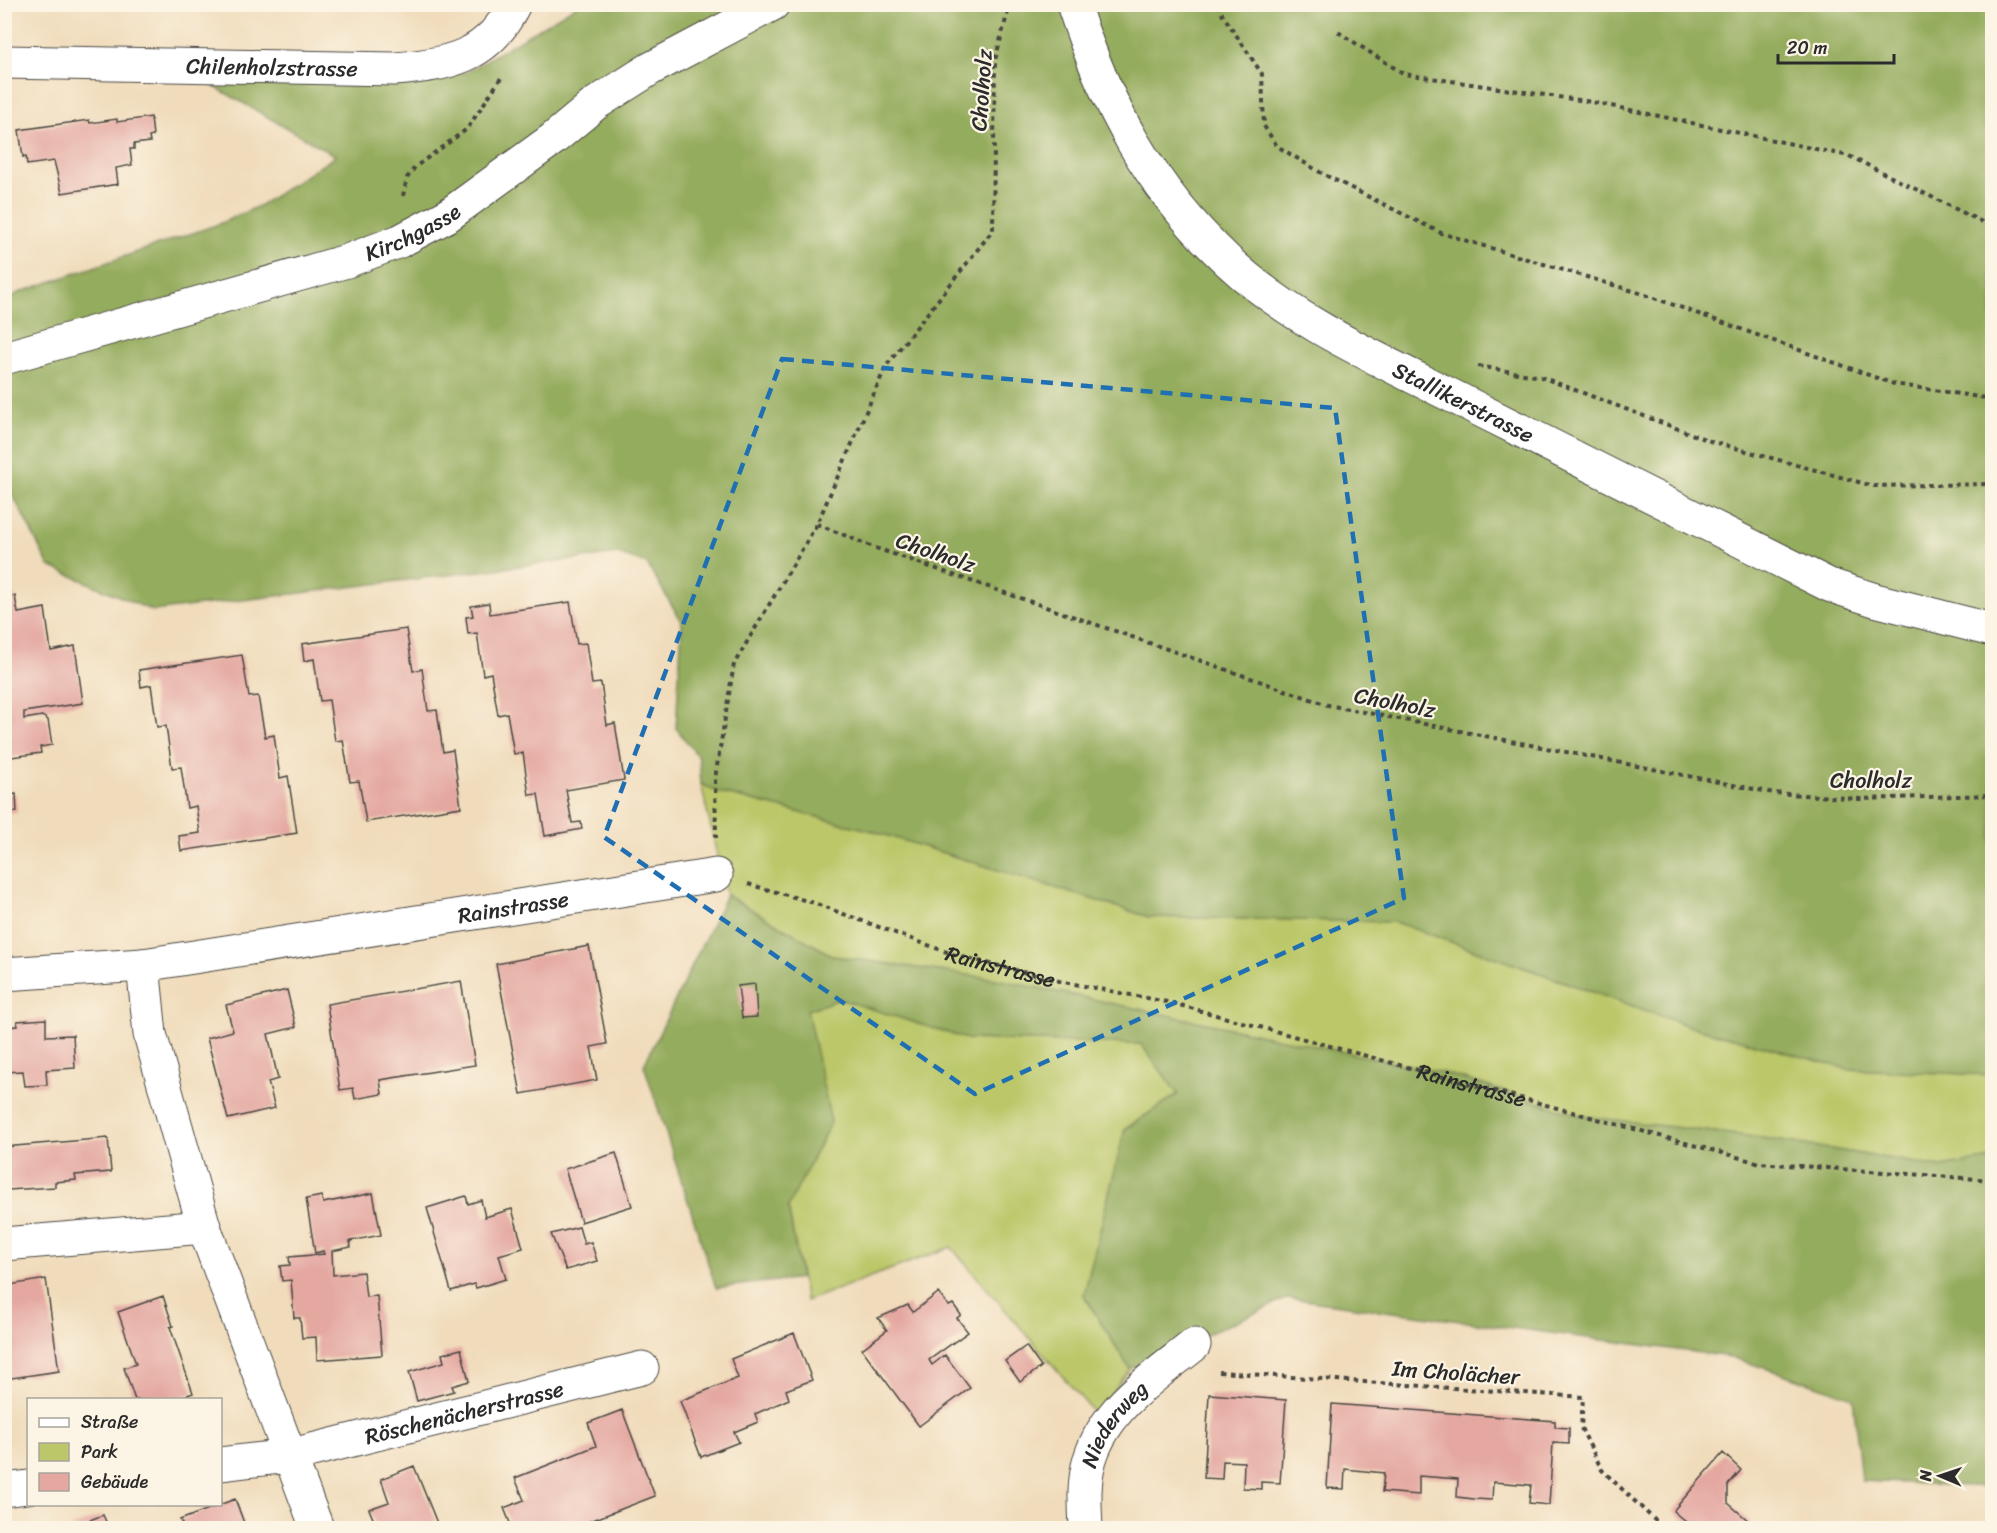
<svg xmlns="http://www.w3.org/2000/svg" width="1997" height="1533" font-family="Sriracha,sans-serif">
  <style>
    .green { fill: #bbc769; stroke: #73794a; stroke-width: 1.5 }
    .forest { fill: #94ac5d; stroke: #606c44; stroke-width: 1.5 }
    .building { fill: #e4a8a1 }
    .lines { fill: none; stroke-linecap: round; stroke-linejoin: round }
    .minor-casing { stroke: #494641; stroke-width: 35 }
    .path { stroke: #494641; stroke-width: 4; stroke-dasharray: 4.5 4.5; stroke-linecap: butt }
    .minor { stroke: #fff; stroke-width: 33 }
    .marked { fill: none; stroke: #1f6fb2; stroke-width: 4.5; stroke-dasharray: 12 8; stroke-linejoin: round }
    .labels { text-anchor: middle; stroke-width: 4.5; stroke-linejoin: round; paint-order: stroke }
    .street-label { font-size: 22px; fill: #2b2b2b; stroke: #fcf5e5 }
  </style>
  <rect width="100%" height="100%" fill="#fcf5e5"/>
  <filter id="ink" filterUnits="userSpaceOnUse"><feTurbulence type="fractalNoise" baseFrequency=".0167" numOctaves="2"/><feDisplacementMap in="SourceGraphic" scale="12" xChannelSelector="R" yChannelSelector="G"/><feConvolveMatrix kernelMatrix="1 2 1 2 8 2 1 2 1" color-interpolation-filters="sRGB"/></filter>
  <filter id="wash" filterUnits="userSpaceOnUse"><feTurbulence type="fractalNoise" baseFrequency=".008" numOctaves="4" result="noise"/><feDisplacementMap in="SourceGraphic" scale="24" xChannelSelector="R" yChannelSelector="G"/><feGaussianBlur stdDeviation="1.35" result="paint"/><feColorMatrix in="noise" values="0 0 0 0 0 0 0 0 0 0 0 0 0 0 0 0 0 1.4 0 .05"/><feComposite in="paint" operator="in"/></filter>
  <g filter="url(#wash)">
    <rect width="100%" height="100%" fill="#f0dcbb"/>
    <path class="green" d="M701,784L718,792L873,831L1149,917L1395,922L1689,1026L1848,1069L1992,1075V1159L1941,1167L1762,1138L1582,1116L1444,1073L995,979L833,956L726,895Z
      M840,999L967,1039L1141,1044L1179,1094L1125,1129L1084,1295L1130,1369L1096,1415L951,1247L806,1301L788,1207L831,1122L806,1010Z"/>
    <path class="forest" d="M579,4L1992,5V1075L1848,1069L1689,1026L1395,922L1149,917L873,831L718,792L701,784L699,758L676,728L682,622L647,564L618,554L153,611L49,566L5,480V303L18,293L219,224L261,205L336,156L201,79L467,72Z
      M726,895L833,956L995,979L1444,1073L1582,1116L1762,1138L1941,1167L1992,1159V1487L1861,1481L1853,1397L1731,1357L1288,1298L1130,1369L1084,1295L1125,1129L1178,1094L1141,1044L967,1039L840,999L807,1010L831,1122L788,1207L801,1278L716,1288L644,1065Z"/>
    <g id="blocks">
      <path class="building" d="M151,117L153,136L149,137L150,142L134,144V149H130L132,165L116,168L118,184L62,193L54,161L27,165L26,156L23,157L19,130L89,120L90,123L117,119V122Z
        M4,542L9,557L4,558Z
        M15,596L18,613L45,608L51,651L75,646L83,703L24,712V719L42,716L48,720L52,745L40,747L41,753L4,758V598Z
        M570,602L577,644L586,643L592,684L601,683L607,725L615,723L624,780L566,790L572,823L581,822L582,829L545,836L538,794L529,795L523,753L514,754L507,713L498,715L491,673L483,675L477,633L468,634L466,617L473,616L471,606L489,603L490,614Z
        M406,629L413,671L422,669L428,711L437,710L443,752L453,750L461,807L366,822L359,781L350,782L343,740L335,741L329,700L320,701L314,659L304,661L302,644Z
        M242,655L249,697L258,696L265,737L274,735L280,778L288,776L297,833L181,851L179,836L200,833L196,806L187,808L181,767L172,768L166,726L157,727L151,685L141,687L139,670Z
        M16,794L17,812L4,813V795Z
        M589,946L607,1044L591,1047L597,1080L521,1094L496,964Z
        M461,981L475,1065L380,1080L382,1094L355,1099L353,1088L340,1090L327,1004Z
        M755,984L757,1017L742,1018L738,986Z
        M287,990L296,1027L268,1034L278,1079L268,1082L275,1108L228,1119L207,1038L233,1031L226,1005Z
        M46,1019V1036L73,1035L75,1068L46,1070L47,1085L25,1086L23,1071L4,1072V1027L18,1026L17,1021Z
        M108,1138L111,1172L75,1175L76,1180L55,1182V1187L8,1190V1185H4V1147Z
        M616,1153L632,1206L581,1222L565,1169Z
        M373,1193L381,1235L350,1241L351,1247L332,1251L333,1275L363,1272L366,1297L377,1296L382,1355L317,1360L316,1337L302,1338L300,1318H294L291,1280L282,1281L280,1266L290,1265L289,1257L324,1254L323,1251L315,1253L306,1199L322,1196L323,1203Z
        M466,1196L468,1204L481,1200L485,1217L512,1209L523,1248L499,1255L506,1279L476,1288L474,1284L451,1291L427,1208Z
        M579,1227L584,1244L591,1242L597,1261L566,1270L551,1234Z
        M46,1279L59,1371L5,1379V1292L10,1291L9,1285Z
        M938,1293L949,1306L953,1304L961,1315L957,1318L968,1332L929,1360L932,1365L945,1355L970,1388L919,1426L862,1349L887,1330L878,1318L908,1305L913,1312Z
        M163,1296L173,1326L170,1327L193,1393L174,1400H135L124,1368L136,1364L118,1312Z
        M794,1333L812,1380L786,1390L789,1399L755,1414L758,1422L734,1432L739,1442L701,1457L680,1401L738,1378L731,1359Z
        M1026,1346L1041,1367L1020,1382L1005,1361Z
        M461,1349L469,1381L452,1386L454,1391L417,1401L409,1372L444,1362L442,1354Z
        M1209,1394L1286,1400L1280,1483L1261,1482V1489L1243,1488L1244,1462L1223,1461L1222,1479L1204,1478Z
        M1332,1404L1555,1421V1427L1569,1428V1444L1553,1443L1549,1505L1529,1503L1531,1485L1493,1482L1492,1500L1474,1499L1457,1497L1458,1479L1419,1476V1495L1382,1492L1384,1473L1345,1469L1344,1489L1327,1488Z
        M622,1410L655,1496L572,1528H512L504,1508L524,1500L515,1478L596,1446L588,1423Z
        M1723,1453L1741,1470L1728,1485V1503L1750,1522L1744,1528H1693L1673,1511Z
        M414,1466L439,1528H377L369,1509L389,1502L381,1479Z
        M235,1499L246,1528H184L180,1520Z
        M103,1515L109,1528H69Z"/>
    </g>
  </g>
  <g filter="url(#ink)">
    <use href="#blocks" fill-opacity="0" stroke="#494641" stroke-width="1.5"/>
    <g class="lines">
      <defs>
        <g id="minor">
          <path id="s2" d="M1073,4C1106,105 1149,187 1228,261C1297,326 1390,364 1474,407C1593,466 1711,526 1829,585L1875,600L1992,630"/>
          <path id="s3" d="M4,62L395,69C447,65 490,57 514,4"/>
          <path id="s4" d="M4,358L347,261L400,241L447,216L553,139L595,104L650,69L773,4"/>
          <path d="M143,965L150,1034L204,1227L317,1528"/>
          <path id="s5" d="M4,974L143,965L716,875"/>
          <path d="M4,1244L204,1227"/>
          <path id="s6" d="M220,1464L288,1456L642,1368"/>
          <path d="M4,1490L28,1487"/>
          <path id="s7" d="M1086,1528C1085,1506 1083,1481 1090,1459C1106,1407 1154,1377 1194,1345"/>
        </g>
      </defs>
      <use href="#minor" class="minor-casing"/>
      <g class="path">
        <path d="M1219,4V9L1262,74L1264,126L1277,146L1323,174L1441,233L1643,294L1894,384L1992,399"/>
        <path d="M1338,32L1404,74L1592,102L1849,156L1992,227"/>
        <path d="M403,196L407,178L415,167L467,129L501,78"/>
        <path d="M1478,366L1541,377L1710,441L1873,486L1992,484"/>
        <path d="M817,524L873,547L1328,705L1774,793L1860,799L1992,795"/>
        <path d="M716,838L715,778L734,664L817,524L886,366L993,230L995,60L1010,4"/>
        <path id="s1" d="M748,884L811,902L955,955L1059,981L1172,1003L1759,1163L1992,1180"/>
        <path d="M1219,1372L1583,1397L1581,1428L1602,1470L1663,1528"/>
      </g>
      <use href="#minor" class="minor"/>
    </g>
  </g>
  <path class="marked" d="M782,359L1335,408L1404,898L975,1094L604,837Z"/>
  <g class="labels">
    <g class="street-label">
      <text dy="8" stroke="none"><textPath href="#s3" startOffset="268">Chilenholzstrasse</textPath></text>
      <text transform="translate(981 90) rotate(-86)" y="8">Cholholz</text>
      <text dy="8" stroke="none"><textPath href="#s4" startOffset="428">Kirchgasse</textPath></text>
      <text dy="8" stroke="none"><textPath href="#s2" startOffset="579">Stallikerstrasse</textPath></text>
      <text transform="translate(936 552) rotate(19)" y="8">Cholholz</text>
      <text transform="translate(1395 702) rotate(11)" y="8">Cholholz</text>
      <text x="1871" y="788">Cholholz</text>
      <text dy="8" stroke="none"><textPath href="#s5" startOffset="514">Rainstrasse</textPath></text>
      <text dy="8" stroke="none"><textPath href="#s1" startOffset="266">Rainstrasse</textPath></text>
      <text dy="8" stroke="none"><textPath href="#s1" startOffset="752">Rainstrasse</textPath></text>
      <text transform="translate(1456 1372) rotate(4)" y="8">Im Cholächer</text>
      <text dy="8" stroke="none"><textPath href="#s6" startOffset="250">Röschenächerstrasse</textPath></text>
      <text dy="8" stroke="none"><textPath href="#s7" startOffset="112">Niederweg</textPath></text>
    </g>
  </g>
  <rect width="1997" height="1533" fill="none" stroke="#fcf5e5" stroke-width="24"/>
  <rect x="27" y="1398" width="195" height="108" fill="#fcf5e5" stroke="#a8a49b" stroke-width="1.5"/>
  <rect x="39" y="1418" width="30" height="9" fill="#ffffff" stroke="#a8a49b" stroke-width="1.5"/>
  <text x="81" y="1428" font-size="18" fill="#2b2b2b">Straße</text>
  <rect x="39" y="1443" width="30" height="18" fill="#bbc769" stroke="#a8a49b" stroke-width="1.5"/>
  <text x="81" y="1458" font-size="18" fill="#2b2b2b">Park</text>
  <rect x="39" y="1473" width="30" height="18" fill="#e4a8a1" stroke="#a8a49b" stroke-width="1.5"/>
  <text x="81" y="1488" font-size="18" fill="#2b2b2b">Gebäude</text>
  <g transform="translate(1940 1476) rotate(272)" stroke="#fcf5e5" stroke-width="4.5" paint-order="stroke">
  <path d="M0-4.5L10 22L0 15L-10 22Z" fill="#2b2b2b"/>
  <text y="-9" font-size="16" font-weight="bold" text-anchor="middle" fill="#2b2b2b">N</text>
  </g>
  <path d="M1778 54v9h116v-9" fill="none" stroke="#2b2b2b" stroke-width="3"/>
  <text x="1787" y="54" font-size="18" fill="#2b2b2b" stroke="#fcf5e5" stroke-width="4.5" paint-order="stroke">20 m</text>
</svg>
